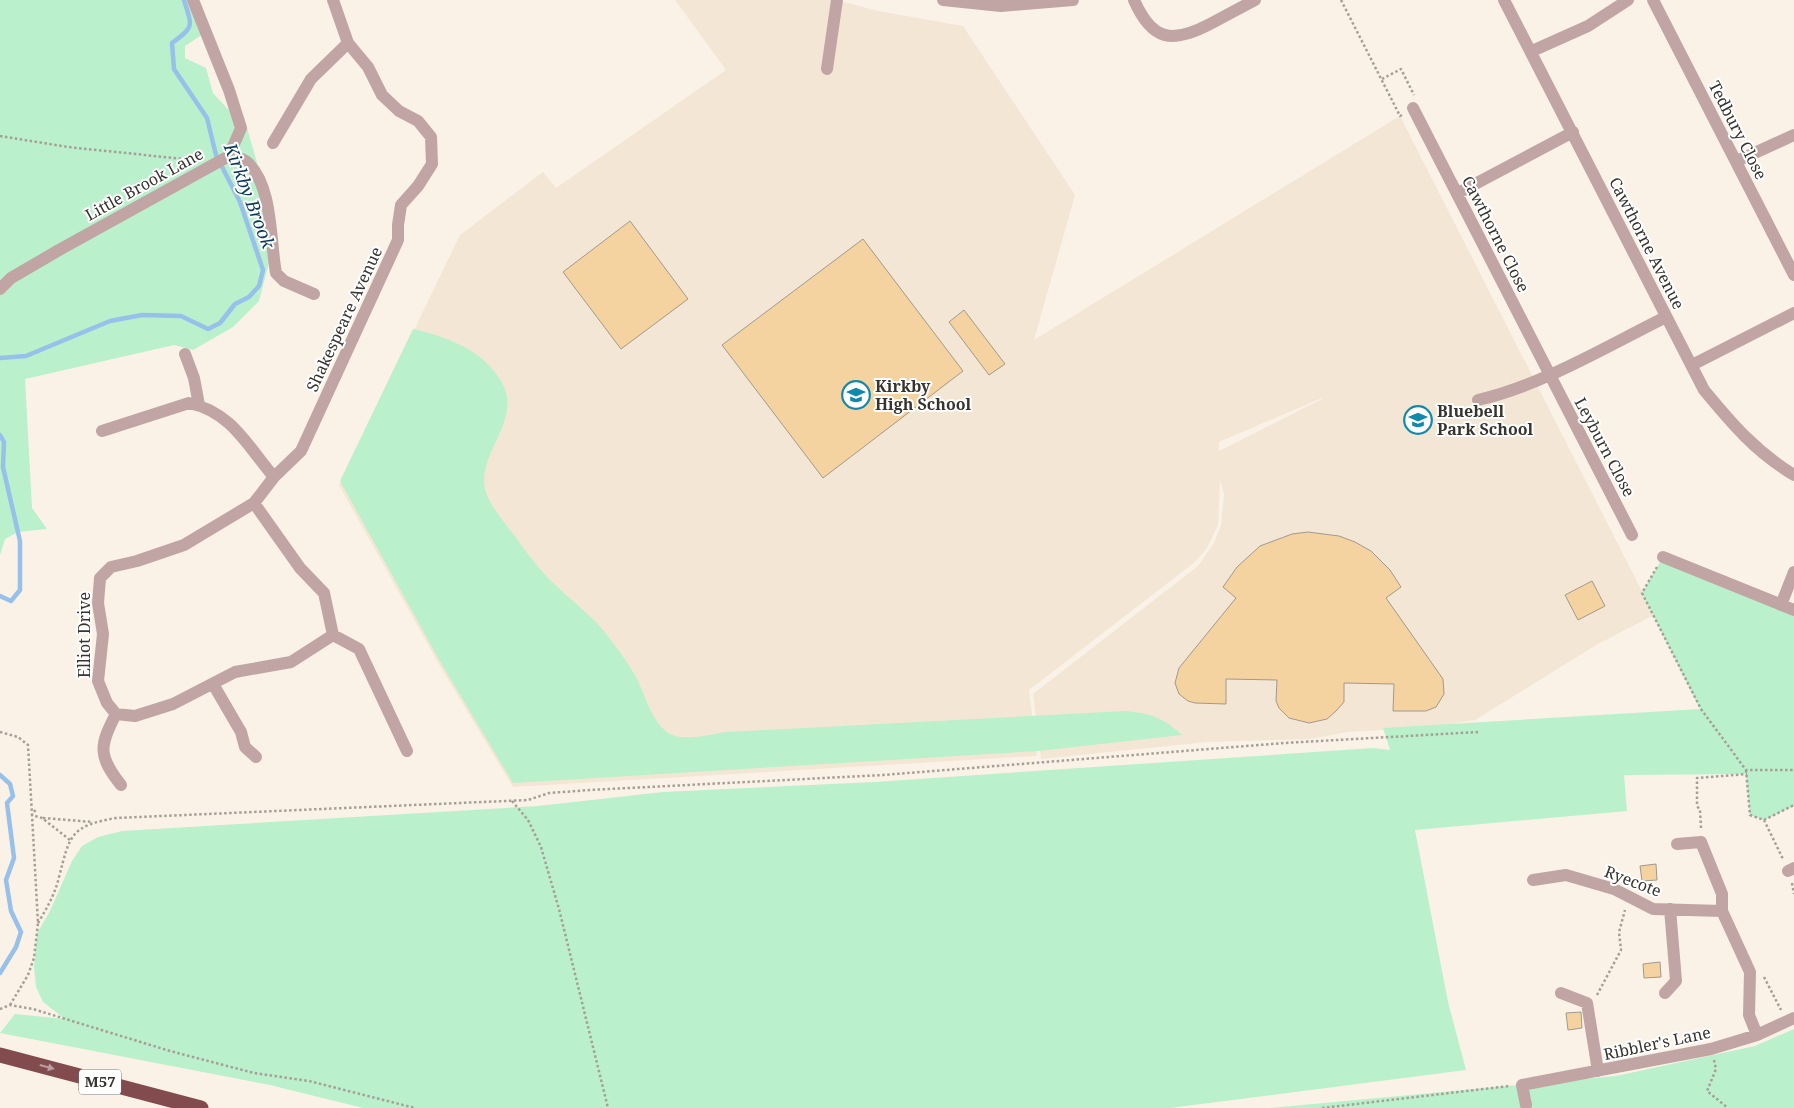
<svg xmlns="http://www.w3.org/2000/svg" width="1794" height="1108" font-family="'Noto Serif',serif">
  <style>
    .built { fill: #f3e6d4; fill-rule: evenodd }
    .green { fill: #baf0cc }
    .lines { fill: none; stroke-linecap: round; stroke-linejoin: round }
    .stream { stroke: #97c0ea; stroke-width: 4.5 }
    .building { fill: #f4d3a1; stroke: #a1998f }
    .path { stroke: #a59f97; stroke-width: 2.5; stroke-dasharray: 2.5 2.5; stroke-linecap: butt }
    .minor { stroke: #c1a5a5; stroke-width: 12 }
    .highway { stroke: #824c4e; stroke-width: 15 }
    .oneway { fill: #ba9d9e }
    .labels { text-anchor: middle; stroke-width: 4; stroke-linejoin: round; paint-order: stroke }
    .shield { fill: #fff; stroke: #73716d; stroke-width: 1 }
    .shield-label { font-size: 15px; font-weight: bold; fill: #37342f }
    .street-label { font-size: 16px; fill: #37342f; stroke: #fff }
    .poi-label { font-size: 16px; font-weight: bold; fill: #37342f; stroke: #fff; text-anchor: start }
    .water-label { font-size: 18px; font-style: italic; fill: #08375e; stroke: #fff }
  </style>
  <rect width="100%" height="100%" fill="#faf2e7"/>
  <path class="built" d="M675,0H836L878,11L963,26L1075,195L1034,340L1400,116L1654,615L1596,645L1475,720L1433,727L1348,732L1310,739L1207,742L1041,759L1033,694L1198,566L1214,543L1221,525L1224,494L1220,480L1218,525L1207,548L1195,562L1029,690L1037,756L513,787L441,668L339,485L460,235L543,172L556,188L726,70ZM1322,398V399L1219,451V442Z"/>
  <path class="green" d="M0,0H193L206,32L185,46V58L206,68L213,93L238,120L243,114L277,232L259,301L233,327L193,350L174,345L25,379L32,508L47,529L18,532L5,539L0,555Z
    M413,329C447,337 482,349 501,381C524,419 477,452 485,489C488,502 499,515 506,525C521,544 534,564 551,581C571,601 594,616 610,639C619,651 629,664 636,677C645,694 651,720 667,732C682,743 710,734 727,732L1125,711C1150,713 1164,718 1182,735L1038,751L513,783L441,663L340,481Z
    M1663,557L1794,615V806L1764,820L1750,815L1746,774L1624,775L1627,811L1415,830L1448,1002L1466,1070L1170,1108H363L270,1085L0,1033L15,1014L65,1019L43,1002L36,987L34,967L37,933L50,911L72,861L82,846L98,837L122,831L538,806L663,792L875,782L1373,748L1390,750L1383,728L1700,709L1642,593Z
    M1794,1029V1108H1269L1616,1076L1755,1046Z"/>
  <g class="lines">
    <path class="stream" d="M0,358L26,356L110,321L142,315L181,316L208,329L220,323L235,304L249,297L259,286L263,270L240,202L216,155L207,118L174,69L172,43C195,26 192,27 184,0
      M0,435L4,442L3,467L20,541V590L11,601L0,596
      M0,775L10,784L13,796L7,803L14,858L6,880L11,911L21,932L16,947L0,973"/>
  </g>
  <path class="building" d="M630,221L688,299L621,349L563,272Z
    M863,239L963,371L823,478L722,345Z
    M964,310L1005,364L989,375L949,322Z
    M1308,532L1339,536L1355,542L1371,551L1390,570L1401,587L1386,598L1443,679L1444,694L1436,707L1426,711H1393L1394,684L1344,683V702L1336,711L1327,719L1309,723L1289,718L1279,708L1276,701L1277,680L1226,679V704L1195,703L1188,701L1179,694L1175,683L1179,668L1236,598L1223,587L1237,567L1260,546L1292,534Z
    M1592,581L1605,606L1578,620L1565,595Z
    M1656,864L1657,880L1642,881L1640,866Z
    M1660,962L1661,977L1644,978L1643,964Z
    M1581,1012L1582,1028L1568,1030L1566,1013Z"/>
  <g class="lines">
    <path class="path" d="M1341,0L1400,116L1402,115
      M1382,79L1401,69L1414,95
      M0,136L68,147L193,160
      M1657,567L1642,593L1701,709L1746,770H1794
      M0,732L18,737L28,745L32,815L42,818L70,840
      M1746,770L1750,815L1764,820L1794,805
      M512,801L528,820L541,847L559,909L608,1108
      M43,818L93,822
      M1764,820L1783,859
      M1701,828L1700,810L1697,806V778L1747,774
      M1792,883L1794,894
      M38,923C47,908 55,894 59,877C70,835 70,826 116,818L528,800L549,793L590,790L883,775L1284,743L1478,732
      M1764,977L1781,1010
      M1597,995L1621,950L1619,932L1625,910
      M10,1005L28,975L34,958L38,923L32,815L36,809
      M0,1009L10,1005L33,1009L170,1051L254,1073L309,1081L415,1108
      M1714,1060L1716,1069L1707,1091L1728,1108
      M1322,1108L1509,1086"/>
    <path class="minor" d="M193,0L229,90L241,128L229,156
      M943,0L1001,6L1073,0
      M1134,0C1152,41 1172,44 1210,24C1225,16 1240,8 1255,0
      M1504,0L1704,390C1733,425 1755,451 1794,475
      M1653,0L1794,275
      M1532,51L1588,26L1628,0
      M827,69L837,0
      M1413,108L1632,535
      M273,143L311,79L348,43
      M1737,161L1794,135
      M1458,193L1573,132
      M0,289L11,278L59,250L229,156C234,157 243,158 247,162C273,185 270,241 276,273L284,281L314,294
      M185,354L194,378L199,405
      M1692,365L1794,313
      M1478,400C1543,385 1607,346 1666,317
      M102,431L189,403C232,412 248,447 274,477
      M254,503L300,568L324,593L333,635L291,662L235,672L173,704L135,716L116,714L107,703L98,681L103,634L98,603L100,578L111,567L137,561L184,545L254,503L274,477L301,451L398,240V225L401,205L418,186L432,164L431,137L418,121L399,111L382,95L368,67L348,43L333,0
      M1663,557L1794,610
      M1781,605L1794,572
      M333,635L359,649L407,751
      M213,684L241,732L245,747L256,757
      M116,714C99,746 98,756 121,785
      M1677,844L1701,842L1722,894V911L1750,972L1749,1015L1757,1035
      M1788,871L1794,868
      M1533,880L1566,875L1614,889L1653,909L1722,911
      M1561,993L1587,1003L1598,1071
      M1665,993L1676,981L1670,909
      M1526,1105L1522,1085L1711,1049L1757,1035L1794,1018"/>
    <path class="highway" d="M0,1055L201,1108"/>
  </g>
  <defs><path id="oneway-solid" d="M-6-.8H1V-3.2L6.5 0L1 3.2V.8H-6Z" transform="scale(1.25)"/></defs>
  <use class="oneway" href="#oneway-solid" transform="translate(47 1067) rotate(15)"/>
  <defs>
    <symbol id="school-ring" viewBox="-11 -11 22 22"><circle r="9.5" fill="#fff" stroke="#0f89ac" stroke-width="1.5"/><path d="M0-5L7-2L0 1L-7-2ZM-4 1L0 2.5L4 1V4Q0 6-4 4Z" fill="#0f89ac"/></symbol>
  </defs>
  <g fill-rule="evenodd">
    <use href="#school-ring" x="840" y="379" width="32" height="32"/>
    <use href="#school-ring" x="1402" y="404" width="32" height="32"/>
  </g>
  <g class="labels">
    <rect class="shield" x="79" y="1069.5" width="42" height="25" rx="4"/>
    <g class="shield-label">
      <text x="100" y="1087">M57</text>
    </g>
    <g class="street-label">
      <text transform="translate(1738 130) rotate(63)" y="6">Tedbury Close</text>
      <text transform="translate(144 184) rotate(-29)" y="6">Little Brook Lane</text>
      <text transform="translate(1496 234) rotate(63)" y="6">Cawthorne Close</text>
      <text transform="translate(1647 243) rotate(63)" y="6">Cawthorne Avenue</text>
      <text transform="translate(344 319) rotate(-65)" y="6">Shakespeare Avenue</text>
      <text transform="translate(1605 447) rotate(62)" y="6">Leyburn Close</text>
      <text transform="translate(84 635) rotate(-90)" y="6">Elliot Drive</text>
      <text transform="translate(1633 881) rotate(21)" y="6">Ryecote</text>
      <text transform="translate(1657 1043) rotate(-12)" y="6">Ribbler's Lane</text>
    </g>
    <g class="poi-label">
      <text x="875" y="392">Kirkby<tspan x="875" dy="18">High School</tspan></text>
      <text x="1437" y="417">Bluebell<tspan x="1437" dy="18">Park School</tspan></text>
    </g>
    <g class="water-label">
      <text transform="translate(249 196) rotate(69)" y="6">Kirkby Brook</text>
    </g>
  </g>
</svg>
